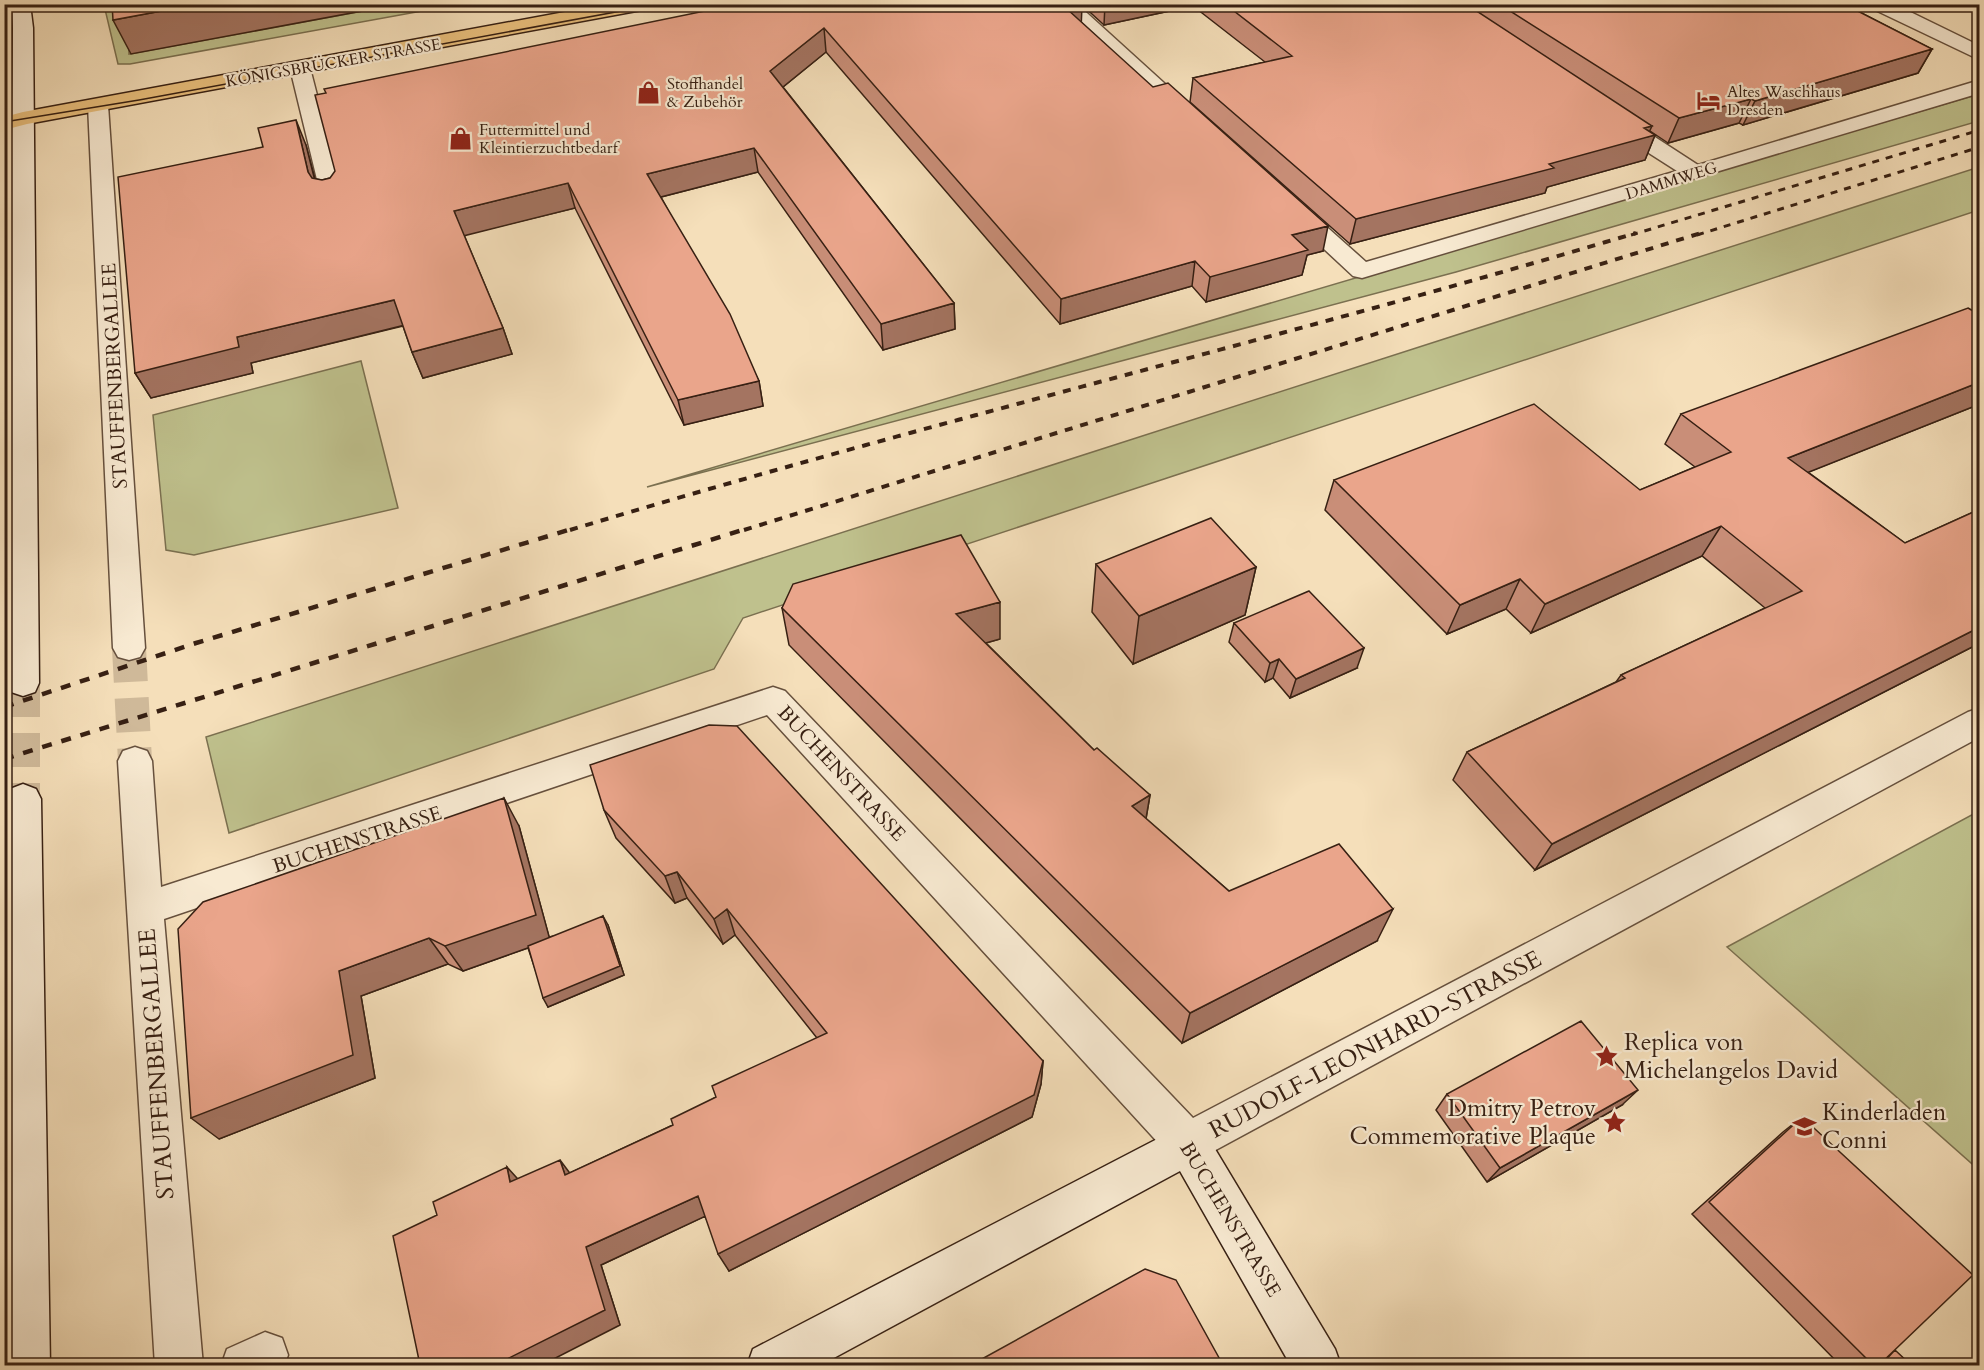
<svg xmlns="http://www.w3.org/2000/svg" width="1984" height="1370" font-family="Cardo,serif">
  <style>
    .green { fill: #bfc18d; stroke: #7b7050; stroke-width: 1.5 }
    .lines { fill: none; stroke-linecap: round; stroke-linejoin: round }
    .street-tunnel { stroke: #cfb999; stroke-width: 34; stroke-dasharray: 34 16; stroke-linecap: butt }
    .secondary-tunnel { stroke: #cfb999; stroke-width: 34; stroke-dasharray: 34 16; stroke-linecap: butt }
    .lane-casing { stroke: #66503d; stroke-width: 3 }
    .street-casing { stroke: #66503d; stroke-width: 3 }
    .secondary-casing { stroke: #372013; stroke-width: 3 }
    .primary-casing { stroke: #372013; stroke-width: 3 }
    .lane { fill: #f8ead2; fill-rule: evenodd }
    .street { fill: #f8ead2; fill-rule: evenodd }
    .secondary { fill: #f8ead2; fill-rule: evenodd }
    .primary { fill: #eac07d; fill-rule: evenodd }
    .tram { stroke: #372013; stroke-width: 1.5 }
    .rail-far2 { stroke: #372013; stroke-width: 3; stroke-dasharray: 7 7; stroke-linecap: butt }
    .rail-far1 { stroke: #372013; stroke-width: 4; stroke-dasharray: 8 8; stroke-linecap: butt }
    .rail { stroke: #372013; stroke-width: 4.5; stroke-dasharray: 10 10; stroke-linecap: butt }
    .wall { fill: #c98e78; stroke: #372013; stroke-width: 1.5 }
    .shaded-wall { fill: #a47461; stroke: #372013; stroke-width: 1.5 }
    .building { fill: #eaa58b; stroke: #372013; stroke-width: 1.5 }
    .labels { text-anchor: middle; stroke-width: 4.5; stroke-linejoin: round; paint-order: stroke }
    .far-street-label { font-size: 16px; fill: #372013; stroke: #f8ead2 }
    .far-poi-label { font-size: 16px; fill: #372013; stroke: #f8ead2; text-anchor: start }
    .street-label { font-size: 20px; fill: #372013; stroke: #f8ead2 }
    .near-poi-label { font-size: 24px; fill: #372013; stroke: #f8ead2; text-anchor: start }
    .near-street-label { font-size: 24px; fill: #372013; stroke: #f8ead2 }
  </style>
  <rect width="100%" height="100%" fill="#f5dfba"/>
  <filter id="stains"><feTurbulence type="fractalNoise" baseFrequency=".00333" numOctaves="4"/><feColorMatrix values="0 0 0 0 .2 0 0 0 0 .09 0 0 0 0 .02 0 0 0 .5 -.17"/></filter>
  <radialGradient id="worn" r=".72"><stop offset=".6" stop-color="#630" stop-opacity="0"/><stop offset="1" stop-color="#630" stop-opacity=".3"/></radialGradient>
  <path class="green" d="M104,5H127L129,54L396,5H455L130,64H118Z
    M1979,94V121L1456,272L647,487Z
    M1979,167V210L743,618L714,669L229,833L206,737Z
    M361,361L398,508L194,555L166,550L153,415Z
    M1979,811V1170L1727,947Z"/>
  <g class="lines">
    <path class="street-tunnel" d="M129,648L135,761"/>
    <path class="secondary-tunnel" d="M23,683V799"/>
    <defs>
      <path id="lane" d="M300,62L307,64L310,68L343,196L340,201L332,203L324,201L321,196L290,68L293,64Z
        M265,1332L282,1338L288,1355L284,1366H221L227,1349Z"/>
      <path id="street" d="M1056,4H1077L1196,112L1200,116L1196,120L1189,122L1182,120Z
        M1869,4H1894L1980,46V60L1871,8Z
        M1980,80V93L1362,278L1353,276L1280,208L1284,203L1292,201L1300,203L1366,262L1677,171L1605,125L1602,120L1605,115L1613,114L1621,115L1698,165Z
        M98,99L105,101L108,105L145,648L140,657L129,660L118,657L113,648L88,105L91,101Z
        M773,687L785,691L1193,1118L1968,712L1980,708V737L1188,1165L1173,1159L767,715L164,919L203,1366H155L118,761L123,751L135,747L147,751L152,761L161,887Z"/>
      <path id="secondary" d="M12,4H30L33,28L39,683L35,692L23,696L11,692L7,683L13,28Z
        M23,784L36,789L41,799L50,1366H4L5,799L10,789Z
        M1188,1123L1203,1129L1335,1349L1341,1366H1291L1180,1171L819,1366H747L753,1349Z"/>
      <path id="primary" d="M608,4H651L649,8L642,10L27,124L4,130V117L23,112Z"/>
    </defs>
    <use href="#lane" class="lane-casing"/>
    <use href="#street" class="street-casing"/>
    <use href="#secondary" class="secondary-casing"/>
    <use href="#primary" class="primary-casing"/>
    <use href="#lane" class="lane"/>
    <use href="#street" class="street"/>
    <use href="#secondary" class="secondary"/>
    <use href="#primary" class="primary"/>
    <path class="tram" d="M4,122L139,100L659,4"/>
    <path class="rail-far2" d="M1631,235L1980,130
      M1697,235L1980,147"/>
    <path class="rail-far1" d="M570,530C923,423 1282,339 1636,233
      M744,530L1701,233"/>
    <path class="rail" d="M4,707L196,643L575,528
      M4,759L749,528"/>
  </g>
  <path class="wall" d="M739,4L1081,22L1323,251L1307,255L1302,275L1206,302L1192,286L1060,324L826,52L783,87L954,303L955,329L883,350L758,172L661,197L759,381L763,406L684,425L575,208L464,235L503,328L512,354L423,378L412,352L403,326L251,363L253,373L151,398L135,373L263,147L306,145L315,179L322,180L330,178Z
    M1081,4H1844L1932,49L1918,73L1743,125L1739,123L1668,143L1650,131L1655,135L1645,160L1547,187L1545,193L1350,244L1190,102L1193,78L1265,62L1193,6L1104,25Z
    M1980,404L1808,472L1905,543L1980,509V643L1535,870L1453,780L1467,752L1616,682L1621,675L1765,608L1702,556L1531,633L1506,609L1447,634L1325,510L1334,480L1640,490L1695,467L1665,444L1681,414Z
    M1096,564L1256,567L1245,615L1133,664L1092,612Z
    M782,608L1000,639L986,643L1094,750L1150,795L1146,819L1229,891L1377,941L1182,1043L789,645Z
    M1234,623L1357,668L1290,698L1273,678L1265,682L1229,642Z
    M604,810L1043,1061L1041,1084L1032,1117L729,1271L705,1216L601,1265L620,1325L518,1179L570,1173L673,1125L716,1097L817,1038L735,935L723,944L687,898L675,903L616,838Z
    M519,826L549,937L608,925L624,975L548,1007L528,948L463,971L448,964L361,996L375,1078L219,1139Z
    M1447,1094L1622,1105L1487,1182L1436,1110Z
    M1802,1117L1895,1351L1911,1365H1840L1692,1214L1783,1132Z"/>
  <path class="shaded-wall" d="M199,4H400L131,54L113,20Z
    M1105,4H1194L1193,6L1104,25Z
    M1082,6L1081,30L1067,9Z
    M824,28L826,52L773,95L770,71Z
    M1932,49L1918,73L1743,125L1755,101Z
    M1751,99L1739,123L1668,143L1679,118Z
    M296,120L306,145L319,197L308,172Z
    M1652,126L1647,137L1655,135L1645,160L1547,187L1545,193L1350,244L1356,219L1549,164L1644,128Z
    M754,148L758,172L653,199L647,174Z
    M568,183L575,208L463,236L454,211Z
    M1328,226L1323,251L1307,255L1302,275L1206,302L1210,277L1292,235Z
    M1195,261L1192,286L1060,324L1061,299Z
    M394,300L405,325L251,363L253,373L151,398L135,373L237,337Z
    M954,303L955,329L883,350L881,324Z
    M503,328L512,354L423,378L412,352Z
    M759,381L763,406L684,425L678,400Z
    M1980,382V404L1769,488L1788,458Z
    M1721,526L1702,556L1531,633L1545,604Z
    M1256,567L1245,615L1133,664L1139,616Z
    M1520,579L1506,609L1447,634L1460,605Z
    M1000,602V639L957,651L956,614Z
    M1980,627V643L1535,870L1552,844Z
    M1364,648L1357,668L1290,698L1296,679Z
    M1279,659L1273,678L1265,682L1270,663Z
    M1150,795L1144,830L1132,806Z
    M504,798L519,826L550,940L463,971L445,946Z
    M677,872L687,898L675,903L665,876Z
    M727,909L735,935L723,944L714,919Z
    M1393,909L1377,941L1182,1043L1190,1013Z
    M603,916L608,925L624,975L548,1007L543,998Z
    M429,938L448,964L361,996L375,1078L219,1139L191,1118L339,971Z
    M1043,1061L1041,1084L1032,1117L729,1271L718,1254Z
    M1638,1090L1622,1105L1487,1182L1500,1168Z
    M560,1160L575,1180L565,1175Z
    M507,1167L525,1187L510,1182Z
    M698,1196L708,1215L601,1265L620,1325L542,1365H495L586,1247Z"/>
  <path class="building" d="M112,4H199L113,20Z
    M739,4H1080L1082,6L1067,9L1153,87L1168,83L1328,226L1292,235L1308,250L1210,277L1195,261L1061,299L824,28L770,71L954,303L881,324L754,148L647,174L730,314L759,381L678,400L568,183L454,211L503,328L412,352L394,300L237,337L239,347L135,373L118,177L263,147L258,128L296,120L308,172L312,178L322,180L330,178L335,171L315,95L326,93L324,89Z
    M1225,4H1466L1652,126L1644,128L1655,135L1549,164L1554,168L1356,219L1193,78L1292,56Z
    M1499,4H1844L1932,49L1755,101L1751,99L1679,118Z
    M1968,308L1980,315V382L1788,458L1905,543L1980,509V627L1552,844L1467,752L1625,678L1621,675L1802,591L1721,526L1545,604L1520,579L1460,605L1334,480L1534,404L1640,490L1731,452L1681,414Z
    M1211,518L1256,567L1139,616L1096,564Z
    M961,535L1000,602L956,614L1094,750L1097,748L1150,795L1132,806L1229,891L1339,844L1393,909L1190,1013L782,608L793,584Z
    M1309,591L1364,648L1296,679L1279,659L1270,663L1234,623Z
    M709,725L737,726L1043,1061L1034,1095L718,1254L698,1196L586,1247L605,1310L495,1365H420L393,1236L437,1215L433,1202L507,1167L510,1182L560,1160L565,1175L673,1125L671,1119L716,1097L712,1086L827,1033L727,909L714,919L677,872L665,876L604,810L590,765Z
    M504,798L536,915L445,946L429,938L339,971L353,1055L191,1118L178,929L203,902Z
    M603,916L620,966L543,998L528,946Z
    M1581,1021L1638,1090L1500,1168L1447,1094Z
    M1802,1117L1973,1275L1879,1365H1873L1709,1202Z
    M1145,1269L1176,1280L1223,1365H971Z
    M1895,1350L1911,1365H1881Z"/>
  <defs>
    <symbol id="shop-bare" viewBox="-9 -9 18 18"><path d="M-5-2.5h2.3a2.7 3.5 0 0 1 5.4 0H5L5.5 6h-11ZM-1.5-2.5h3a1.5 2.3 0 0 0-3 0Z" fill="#8f2418" stroke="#f8ead2" stroke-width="2.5" paint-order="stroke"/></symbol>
    <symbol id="hotel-bare" viewBox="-9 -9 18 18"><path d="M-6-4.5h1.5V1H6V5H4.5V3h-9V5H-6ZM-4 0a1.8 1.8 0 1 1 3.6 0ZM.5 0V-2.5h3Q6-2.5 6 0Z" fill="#8f2418" stroke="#f8ead2" stroke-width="2.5" paint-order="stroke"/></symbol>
    <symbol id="sight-bare" viewBox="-9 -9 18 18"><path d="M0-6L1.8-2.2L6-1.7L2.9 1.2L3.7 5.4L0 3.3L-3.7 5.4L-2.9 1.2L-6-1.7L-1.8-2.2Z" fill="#8f2418" stroke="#f8ead2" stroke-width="2.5" paint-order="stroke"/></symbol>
    <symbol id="school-bare" viewBox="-9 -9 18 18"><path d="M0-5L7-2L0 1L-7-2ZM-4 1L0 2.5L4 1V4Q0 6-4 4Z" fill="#8f2418" stroke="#f8ead2" stroke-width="2.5" paint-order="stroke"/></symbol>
  </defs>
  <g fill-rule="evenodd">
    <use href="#shop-bare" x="632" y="76" width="33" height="33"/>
    <use href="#hotel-bare" x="1692" y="84" width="33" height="33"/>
    <use href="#shop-bare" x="444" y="122" width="33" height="33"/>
    <use href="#sight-bare" x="1590" y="1040" width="33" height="33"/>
    <use href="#sight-bare" x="1598" y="1106" width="33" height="33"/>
    <use href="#school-bare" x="1788" y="1110" width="33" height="33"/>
  </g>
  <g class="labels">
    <g class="far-street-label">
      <text transform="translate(333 62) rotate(-10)" y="6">KÖNIGSBRÜCKER STRASSE</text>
      <text transform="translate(1671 180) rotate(-17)" y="6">DAMMWEG</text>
    </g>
    <g class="far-poi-label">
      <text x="667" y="89">Stoffhandel<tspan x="667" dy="18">&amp; Zubehör</tspan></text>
      <text x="1727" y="97">Altes Waschhaus<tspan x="1727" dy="18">Dresden</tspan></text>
      <text x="479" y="135">Futtermittel und<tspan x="479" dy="18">Kleintierzuchtbedarf</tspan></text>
    </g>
    <g class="street-label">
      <text transform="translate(114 376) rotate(-93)" y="7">STAUFFENBERGALLEE</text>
      <text transform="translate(842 773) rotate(47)" y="7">BUCHENSTRASSE</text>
      <text transform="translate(357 839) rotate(-18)" y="7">BUCHENSTRASSE</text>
      <text transform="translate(1231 1219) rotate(59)" y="7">BUCHENSTRASSE</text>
    </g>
    <g class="near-poi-label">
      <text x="1624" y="1050">Replica von<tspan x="1624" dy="28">Michelangelos David</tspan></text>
      <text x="1596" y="1116" text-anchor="end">Dmitry Petrov<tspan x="1596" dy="28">Commemorative Plaque</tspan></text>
      <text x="1822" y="1120">Kinderladen<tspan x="1822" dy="28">Conni</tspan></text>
    </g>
    <g class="near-street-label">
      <text transform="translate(1375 1044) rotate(-28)" y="8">RUDOLF-LEONHARD-STRASSE</text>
      <text transform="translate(156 1064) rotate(-94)" y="8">STAUFFENBERGALLEE</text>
    </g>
  </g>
  <rect width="1984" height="1370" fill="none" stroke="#f5dfba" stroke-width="24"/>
  <rect x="6" y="6" width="1972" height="1358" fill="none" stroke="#372013" stroke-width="3"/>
  <rect x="12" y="12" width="1960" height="1346" fill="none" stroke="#372013" stroke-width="1.5"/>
  <rect width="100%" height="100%" filter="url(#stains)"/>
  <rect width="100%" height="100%" fill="url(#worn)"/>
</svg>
